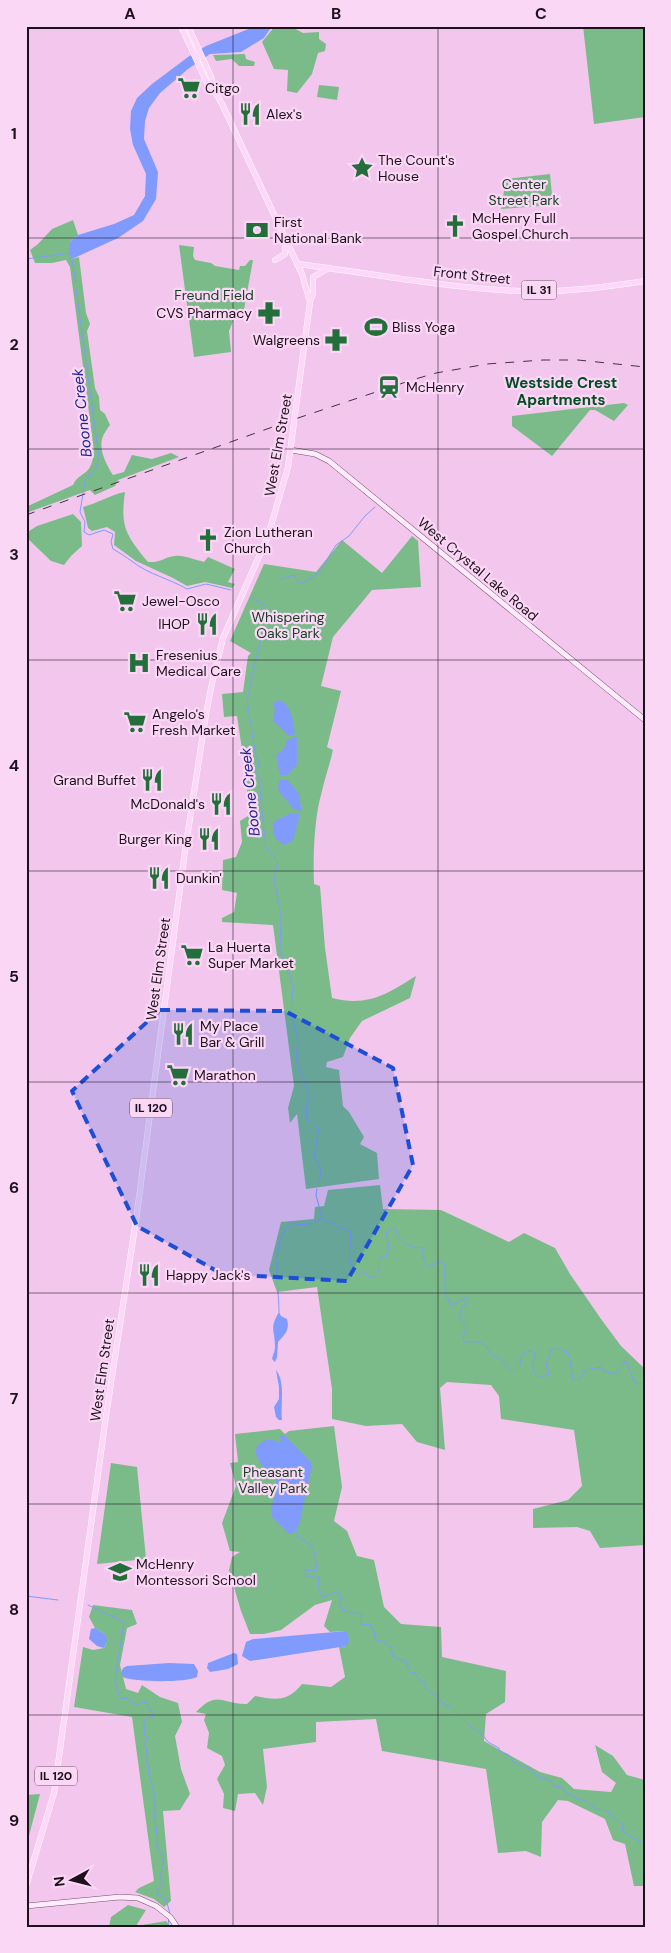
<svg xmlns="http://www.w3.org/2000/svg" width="671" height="1953" font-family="'DM Sans',sans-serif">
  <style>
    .green { fill: #7bbb8a }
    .water { fill: #809afd }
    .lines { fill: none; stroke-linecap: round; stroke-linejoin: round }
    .stream { stroke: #809afd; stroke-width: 1 }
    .secondary-casing { stroke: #734d6f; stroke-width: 6 }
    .primary-casing { stroke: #fff; stroke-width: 6 }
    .secondary { stroke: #ffebfc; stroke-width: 5 }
    .primary { stroke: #fed7f9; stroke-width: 5 }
    .rail { stroke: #453143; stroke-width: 1; stroke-dasharray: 9 9; stroke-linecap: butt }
    .marked { fill: #1d4ed8; fill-opacity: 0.2; stroke: #1d4ed8; stroke-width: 4; stroke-dasharray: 10 6; stroke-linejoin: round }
    .grid { fill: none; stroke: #1f101d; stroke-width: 1; stroke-opacity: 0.55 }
    .labels { text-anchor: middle; stroke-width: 4.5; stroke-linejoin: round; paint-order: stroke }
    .shield { fill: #fbd7f6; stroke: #614c5e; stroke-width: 1 }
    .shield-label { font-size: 12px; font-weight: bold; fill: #1f101d }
    .poi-label { font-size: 14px; fill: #1f101d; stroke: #fbd7f6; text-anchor: start }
    .park-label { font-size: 14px; fill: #133e21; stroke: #fbd7f6 }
    .street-label { font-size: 14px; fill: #1f101d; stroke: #fbd7f6 }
    .neighbourhood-label { font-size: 15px; font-weight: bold; fill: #004e22; stroke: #fbd7f6 }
    .water-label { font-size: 15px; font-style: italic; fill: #202595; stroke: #fbd7f6 }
    .neatline { fill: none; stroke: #1f101d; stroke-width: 2 }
    .grid-label { font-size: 16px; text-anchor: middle; font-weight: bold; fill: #1f101d }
  </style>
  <rect width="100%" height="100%" fill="#f3c7ed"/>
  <path class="green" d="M275,26H290L303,33L319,32V39L326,44L325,51L318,53L312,74L297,93L287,91L288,70L274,69L262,42Z
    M583,26H645V117L594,124Z
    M245,54L246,59L255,62L254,66H239L232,59L216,61L213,55Z
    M319,85L339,87L337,100L317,97Z
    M550,174L553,205L501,209L506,179Z
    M73,220L78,235L70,242L72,259L79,257L86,313L90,324L87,331L95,388L99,397L100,410L105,414L110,425C107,429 103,435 102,439C99,451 107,466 113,475L124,472L132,455L152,459L171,453L179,457L118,480L115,486L95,495L90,490L26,513V507L73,485C81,469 91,479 94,451L70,267L66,260L52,263H35L30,250L38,244L52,229Z
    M179,245L194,247L193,256L195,260L211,263L215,266L239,270L240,266H245L250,260H253L243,315L236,314L229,331L231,352L194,357Z
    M624,403L628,405L614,421L595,410H590L552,456L512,426V416Z
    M125,492C120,527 126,535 148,562C161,563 164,557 175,556C184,555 195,560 204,562L208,557L235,569L228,582L235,584L232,588L205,582L187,586L173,578L136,561L114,545L115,532L107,527L92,531L88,528L83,507C98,503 110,495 125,492Z
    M73,514L81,522L82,546L71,556L64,565L51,561L26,537V533L37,526Z
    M412,536L418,541L421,587L372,590L333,637L321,686L341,691L327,747L333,750C330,764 325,777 322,791C314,818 313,856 314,884L320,886L325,948L332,998C368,1007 387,994 416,976L410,998L362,1021L350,1038L343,1057L327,1062L326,1067L339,1070L343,1106L349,1112L364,1137L360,1144L377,1153L379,1179L306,1189L297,1114L290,1123L288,1108L294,1086L273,925L222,922V918L234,912L237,893L222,890L223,860L236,857L242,842L240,821L248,816L247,783L237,716L224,717L222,694L243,692L248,656L251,653L230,641L264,564L316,572L342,540L382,573Z
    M380,1185L383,1209L441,1210L509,1242L524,1233L555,1248L570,1274L601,1319L621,1346L645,1369V1545L600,1548L590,1531L577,1527L533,1528V1509L568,1500L582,1486L574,1430L501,1419L499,1396L491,1385L447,1382L440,1388L445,1450L417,1442L402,1424L366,1426L332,1419V1389L317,1287L277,1292L269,1270L281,1222L314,1219L315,1207L324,1206L328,1190Z
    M334,1426L342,1487L334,1521L347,1531L357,1556L374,1560L384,1607L401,1624L441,1627L442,1657L506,1671L505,1702L486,1714L484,1741L540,1772L562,1778L574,1789L611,1792L616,1783L602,1772L595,1745L613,1756L627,1775L645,1780V1886H634L625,1844L613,1840L605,1819L568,1801L558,1800L542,1822L541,1857L526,1851L498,1853L486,1769L382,1751L376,1719L316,1722V1742L263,1749L267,1787L263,1805L255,1793L238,1794L235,1811L223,1808L224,1794L217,1779L225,1765L222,1756L207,1748L209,1733L204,1720L206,1714L196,1712C218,1689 223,1705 247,1704L255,1696C276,1700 288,1702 302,1684L331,1687L345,1677L339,1647L347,1646L346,1631L330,1632L324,1626L332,1600L315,1605L281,1630L264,1634H250L241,1611L229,1570L232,1557L240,1552L230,1551L222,1523L236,1486L230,1463L238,1462L235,1434L280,1429L285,1434L289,1431Z
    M111,1463L137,1467L146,1559L97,1564Z
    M93,1605L132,1610L137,1624L127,1628L120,1665L126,1689L138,1693L142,1685L160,1697L178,1703L182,1722L175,1736L181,1769L190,1794L180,1810L163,1811L171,1901L164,1907L154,1899L135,1892L139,1888L154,1881L132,1717L74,1707L83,1647L93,1650L104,1648L106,1644V1635L95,1628L89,1617Z
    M40,1794L26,1847V1795Z
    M128,1905L146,1910L136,1926L166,1921L171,1927H109L111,1917Z"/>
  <path class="water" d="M256,26H272L264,38L241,52L210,54L188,69L160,93L149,108L145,121L144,139L158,172L156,199L143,221L118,238L72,259L69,254L70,242L78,235L114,224L134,215L145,196L146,174L133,145L130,129L131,111L137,98L152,84L188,57L206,46Z
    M280,700C292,706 293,722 295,734L289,736L273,721L275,711L273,703Z
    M295,737L297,738V764L288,775H280L276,755L284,749L287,740Z
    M286,779L298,792L302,811L293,809C288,798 273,794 280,780Z
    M291,813L300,814L293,840L285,845C274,840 272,834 273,822Z
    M279,1312L281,1316L287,1319C290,1330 285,1334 278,1342L277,1357L275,1362L272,1359C273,1354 275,1351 275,1347C275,1330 269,1329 279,1312Z
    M276,1370C286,1383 280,1404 282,1420H279L276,1417L274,1407L279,1399V1387Z
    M280,1435H284L311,1462L312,1466L299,1525L293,1533L289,1534L272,1517L271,1507L277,1490L276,1479C269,1473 248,1455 259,1444C261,1442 267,1440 270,1439L281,1443Z
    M95,1628L106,1635L107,1641L104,1648L97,1646L89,1639L91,1629Z
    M346,1631C349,1635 350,1641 347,1646L250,1661L242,1656L246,1642L253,1639Z
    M234,1653L237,1654L238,1664L228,1669L210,1672L207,1668L208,1663Z
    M169,1663L194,1664L198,1671L197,1677C185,1683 133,1682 123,1677L121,1673L123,1668L127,1666Z"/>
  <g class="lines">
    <path class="stream" d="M26,259L70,253
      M72,260L76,283
      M76,289L99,456L96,468L85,481L80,512L85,522L84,532L89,535L104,530L113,534L111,542L113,549C120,553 126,557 133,562C148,574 170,579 187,589L206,584L231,590
      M279,580L294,575L298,582H304L316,575L321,569L336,545L349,536L365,516L375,507
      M252,599L264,604V621L260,642L247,700L256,757L259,763L257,772L260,780V792L266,848L278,861L274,879L281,915L280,951L293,985L291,1012L298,1039L296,1060L310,1097L306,1107L307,1119L319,1129L314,1155L321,1170L319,1183
      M317,1189L316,1195L322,1218L338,1227L350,1230C353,1245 343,1263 359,1274L363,1271L368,1276L373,1278L379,1270L380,1257H386L389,1247L386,1232L395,1228C401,1244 406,1247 423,1248V1256L426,1264L430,1266L440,1261L445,1264V1292L451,1305L466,1298V1305L462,1306L459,1317L468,1327L463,1336L464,1342C481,1341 484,1342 493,1356L500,1358L508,1369L516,1370L520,1366L522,1354L529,1351L536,1353C533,1362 530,1370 539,1378L549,1374L546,1365L551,1349L564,1350L569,1355L573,1380L580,1379L585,1370L602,1367L603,1371L615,1374L626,1361L635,1383L645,1384
      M279,1312C279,1287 269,1239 292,1223C303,1226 312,1225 322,1218
      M296,1529L299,1538L313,1546L317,1568L314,1571L305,1570L306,1577H319L318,1588L323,1597L337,1591L338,1594L341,1595L339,1606L342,1607V1610L358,1614L361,1613L362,1616L361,1621L363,1625L370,1624L375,1633L374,1636L376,1640L382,1641L391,1647L393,1656L403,1661H406L410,1672L415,1673L421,1682H425V1687L428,1691L434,1693L445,1705L450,1707L467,1724L482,1734L488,1742L499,1748V1751L509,1755L513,1762L530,1769L533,1773L538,1775L539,1778L550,1780L554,1786L562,1787L565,1792L576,1798L584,1800L596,1809L605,1810L622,1824L623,1832L645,1844
      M26,1596L58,1600
      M88,1605L124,1622L115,1680L120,1698L128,1699L136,1705L143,1702L147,1703C148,1708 152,1711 153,1716C138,1720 147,1725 144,1734L148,1738L144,1744L147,1749L146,1755L148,1758L146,1763L149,1767L148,1771L155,1795L153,1798L156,1807L154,1812L158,1841L156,1845L164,1857L162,1860L164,1863C161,1870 159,1878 163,1885L157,1890L159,1896L166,1899L170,1914
      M169,1918L168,1925L169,1927"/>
    <defs>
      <path id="secondary" d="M291,450L315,454L329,461L645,720
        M26,1906L120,1897L138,1898L156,1906L170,1917L177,1927"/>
      <path id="primary" d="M188,26L212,79L211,84
        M275,260L285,254L286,240
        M297,264C371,273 445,288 520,291C562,293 604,287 645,281
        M310,301L313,294V277L329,268
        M26,1886L54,1793L106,1416L136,1220L185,851L206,714L212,683L223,638L268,536L288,467L310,302L302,274L222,104L211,84L207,83L181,26"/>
    </defs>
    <use href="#secondary" class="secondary-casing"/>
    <use href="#primary" class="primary-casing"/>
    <use href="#secondary" class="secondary"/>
    <use href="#primary" class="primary"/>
    <path class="rail" d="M26,515L295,419L412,380L436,373L487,364L543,360H578L645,367"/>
  </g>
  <path class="marked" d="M160,1010L285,1011L393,1068L413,1165L347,1281L222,1274L137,1226L72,1091Z"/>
  <path class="grid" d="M233,26V1927M438,26V1927M26,238H645M26,449H645M26,660H645M26,871H645M26,1082H645M26,1293H645M26,1504H645M26,1715H645"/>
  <defs>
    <symbol id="supermarket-bare" viewBox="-9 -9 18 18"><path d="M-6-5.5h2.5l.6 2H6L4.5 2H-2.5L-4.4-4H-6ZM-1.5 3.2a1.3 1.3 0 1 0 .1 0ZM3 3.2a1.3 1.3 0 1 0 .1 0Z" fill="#246e3c" stroke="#fbd7f6" stroke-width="2.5" paint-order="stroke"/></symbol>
    <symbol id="restaurant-bare" viewBox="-9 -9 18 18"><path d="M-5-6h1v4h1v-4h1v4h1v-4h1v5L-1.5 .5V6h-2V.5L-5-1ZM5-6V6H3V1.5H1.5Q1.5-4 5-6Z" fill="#246e3c" stroke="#fbd7f6" stroke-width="2.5" paint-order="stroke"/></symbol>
    <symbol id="sight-bare" viewBox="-9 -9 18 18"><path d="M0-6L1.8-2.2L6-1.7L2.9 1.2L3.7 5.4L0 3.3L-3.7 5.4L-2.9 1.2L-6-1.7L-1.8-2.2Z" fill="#246e3c" stroke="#fbd7f6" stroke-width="2.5" paint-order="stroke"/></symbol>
    <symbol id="church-bare" viewBox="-9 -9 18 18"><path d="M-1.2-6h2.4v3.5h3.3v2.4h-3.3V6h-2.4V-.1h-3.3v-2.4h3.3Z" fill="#246e3c" stroke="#fbd7f6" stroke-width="2.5" paint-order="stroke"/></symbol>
    <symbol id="bank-bare" viewBox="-9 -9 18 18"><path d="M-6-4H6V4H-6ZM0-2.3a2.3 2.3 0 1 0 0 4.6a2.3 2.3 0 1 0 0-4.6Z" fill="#246e3c" stroke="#fbd7f6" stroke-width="2.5" paint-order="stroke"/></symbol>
    <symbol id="pharmacy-bare" viewBox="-9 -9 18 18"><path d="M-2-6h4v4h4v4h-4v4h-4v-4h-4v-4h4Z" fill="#246e3c" stroke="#fbd7f6" stroke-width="2.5" paint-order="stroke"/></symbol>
    <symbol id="stadium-bare" viewBox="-9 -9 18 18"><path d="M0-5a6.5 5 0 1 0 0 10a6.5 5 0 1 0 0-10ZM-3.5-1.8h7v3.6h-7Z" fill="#246e3c" stroke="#fbd7f6" stroke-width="2.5" paint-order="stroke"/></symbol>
    <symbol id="station-bare" viewBox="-9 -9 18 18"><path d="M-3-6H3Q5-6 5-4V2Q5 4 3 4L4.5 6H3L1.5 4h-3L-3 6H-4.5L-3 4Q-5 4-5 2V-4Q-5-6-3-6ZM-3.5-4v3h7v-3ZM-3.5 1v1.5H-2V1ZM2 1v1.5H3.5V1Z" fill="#246e3c" stroke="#fbd7f6" stroke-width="2.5" paint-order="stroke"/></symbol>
    <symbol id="hospital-bare" viewBox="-9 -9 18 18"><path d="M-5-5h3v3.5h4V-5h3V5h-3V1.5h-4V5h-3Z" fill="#246e3c" stroke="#fbd7f6" stroke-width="2.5" paint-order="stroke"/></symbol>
    <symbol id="school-bare" viewBox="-9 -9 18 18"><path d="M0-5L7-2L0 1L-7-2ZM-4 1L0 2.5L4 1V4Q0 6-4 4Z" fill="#246e3c" stroke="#fbd7f6" stroke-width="2.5" paint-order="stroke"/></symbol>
  </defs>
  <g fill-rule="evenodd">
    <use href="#supermarket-bare" x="173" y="72" width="32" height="32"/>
    <use href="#restaurant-bare" x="234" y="98" width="32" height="32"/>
    <use href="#sight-bare" x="346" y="152" width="32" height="32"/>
    <use href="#church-bare" x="439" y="210" width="32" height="32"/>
    <use href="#bank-bare" x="241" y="214" width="32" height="32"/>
    <use href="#pharmacy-bare" x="253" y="297" width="32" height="32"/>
    <use href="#stadium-bare" x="360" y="311" width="32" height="32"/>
    <use href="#pharmacy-bare" x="320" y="324" width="32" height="32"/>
    <use href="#station-bare" x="373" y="371" width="32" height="32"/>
    <use href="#church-bare" x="192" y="524" width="32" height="32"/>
    <use href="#supermarket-bare" x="109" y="585" width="32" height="32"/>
    <use href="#restaurant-bare" x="191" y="608" width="32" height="32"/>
    <use href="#hospital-bare" x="123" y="647" width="32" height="32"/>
    <use href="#supermarket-bare" x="119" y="706" width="32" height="32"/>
    <use href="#restaurant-bare" x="136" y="764" width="32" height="32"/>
    <use href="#restaurant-bare" x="205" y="788" width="32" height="32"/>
    <use href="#restaurant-bare" x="193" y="823" width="32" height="32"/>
    <use href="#restaurant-bare" x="143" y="862" width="32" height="32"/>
    <use href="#supermarket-bare" x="176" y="939" width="32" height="32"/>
    <use href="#restaurant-bare" x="167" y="1018" width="32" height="32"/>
    <use href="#supermarket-bare" x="162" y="1059" width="32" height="32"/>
    <use href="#restaurant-bare" x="133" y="1259" width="32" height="32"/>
    <use href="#school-bare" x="104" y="1556" width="32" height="32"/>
  </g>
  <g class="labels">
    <g class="shield">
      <rect x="521.5" y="280.5" width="35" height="19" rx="4"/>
      <rect x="130" y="1098.5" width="42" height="19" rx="4"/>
      <rect x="35" y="1766.5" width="42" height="19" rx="4"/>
    </g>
    <g class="shield-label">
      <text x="539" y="294">IL 31</text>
      <text x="151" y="1112">IL 120</text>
      <text x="56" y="1780">IL 120</text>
    </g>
    <g class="poi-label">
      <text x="205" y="93">Citgo</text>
      <text x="266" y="119">Alex's</text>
      <text x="378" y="165">The Count's<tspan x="378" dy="16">House</tspan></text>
      <text x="472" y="223">McHenry Full<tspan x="472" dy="16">Gospel Church</tspan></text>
      <text x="274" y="227">First<tspan x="274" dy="16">National Bank</tspan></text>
      <text x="252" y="318" text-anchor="end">CVS Pharmacy</text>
      <text x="392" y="332">Bliss Yoga</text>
      <text x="320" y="345" text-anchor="end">Walgreens</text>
      <text x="406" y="392">McHenry</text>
      <text x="224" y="537">Zion Lutheran<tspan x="224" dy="16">Church</tspan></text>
      <text x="142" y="606">Jewel-Osco</text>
      <text x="190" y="629" text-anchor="end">IHOP</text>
      <text x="156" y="660">Fresenius<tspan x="156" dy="16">Medical Care</tspan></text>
      <text x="152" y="719">Angelo's<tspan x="152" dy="16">Fresh Market</tspan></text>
      <text x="136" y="785" text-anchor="end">Grand Buffet</text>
      <text x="205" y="809" text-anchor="end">McDonald's</text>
      <text x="192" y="844" text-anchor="end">Burger King</text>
      <text x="176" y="883">Dunkin'</text>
      <text x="208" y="952">La Huerta<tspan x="208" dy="16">Super Market</tspan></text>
      <text x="200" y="1031">My Place<tspan x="200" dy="16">Bar &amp; Grill</tspan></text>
      <text x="194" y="1080">Marathon</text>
      <text x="166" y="1280">Happy Jack's</text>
      <text x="136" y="1569">McHenry<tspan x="136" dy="16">Montessori School</tspan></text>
    </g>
    <g class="park-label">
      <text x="524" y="189">Center<tspan x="524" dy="16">Street Park</tspan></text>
      <text x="214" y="300">Freund Field</text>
      <text x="288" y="622">Whispering<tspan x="288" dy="16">Oaks Park</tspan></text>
      <text x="273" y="1477">Pheasant<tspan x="273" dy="16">Valley Park</tspan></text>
    </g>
    <g class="street-label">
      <text transform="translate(472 275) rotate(6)" y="5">Front Street</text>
      <text transform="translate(278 445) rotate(-80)" y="5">West Elm Street</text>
      <text transform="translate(478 569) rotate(40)" y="5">West Crystal Lake Road</text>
      <text transform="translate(158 969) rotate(-82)" y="5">West Elm Street</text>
      <text transform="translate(102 1370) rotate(-82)" y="5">West Elm Street</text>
    </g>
    <g class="neighbourhood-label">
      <text x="561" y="388">Westside Crest<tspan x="561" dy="17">Apartments</tspan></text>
    </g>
    <g class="water-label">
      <text transform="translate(82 413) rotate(-96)" y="5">Boone Creek</text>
      <text transform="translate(250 792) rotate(-96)" y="5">Boone Creek</text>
    </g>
  </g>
  <rect width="671" height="1953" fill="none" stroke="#fbd7f6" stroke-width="55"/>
  <g transform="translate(72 1880) rotate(263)" stroke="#fbd7f6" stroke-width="4" paint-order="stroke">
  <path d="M0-4L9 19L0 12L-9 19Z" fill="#1f101d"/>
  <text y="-8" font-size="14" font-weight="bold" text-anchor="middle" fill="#1f101d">N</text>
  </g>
  <rect x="28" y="28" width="616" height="1898" class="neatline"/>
  <g class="grid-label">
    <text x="130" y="19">A</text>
    <text x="336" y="19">B</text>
    <text x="541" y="19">C</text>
    <text x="14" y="139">1</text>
    <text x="14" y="350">2</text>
    <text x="14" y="560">3</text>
    <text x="14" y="771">4</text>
    <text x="14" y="982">5</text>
    <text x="14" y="1193">6</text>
    <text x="14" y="1404">7</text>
    <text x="14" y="1615">8</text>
    <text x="14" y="1826">9</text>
  </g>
</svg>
